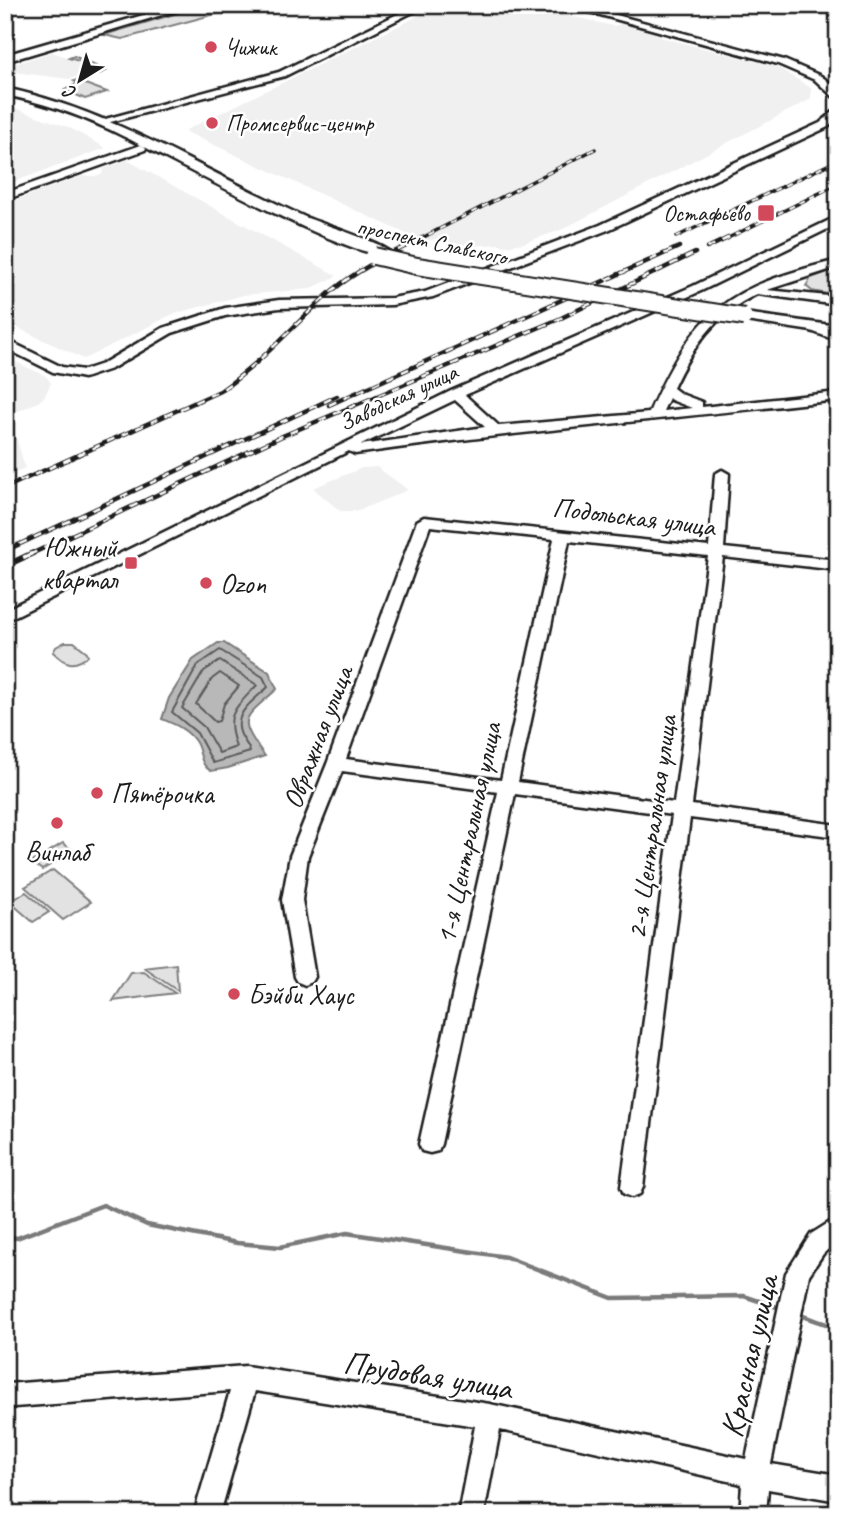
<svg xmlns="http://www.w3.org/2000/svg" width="843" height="1519" font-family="Caveat,sans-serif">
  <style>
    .built { fill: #f0f0f0 }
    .green { fill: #e2e2e2; stroke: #7f7f7f; stroke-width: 2 }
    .water { fill: #b8b8b8; stroke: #7a7a7a; stroke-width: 2 }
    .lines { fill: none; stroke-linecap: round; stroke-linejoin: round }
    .shore { stroke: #5a5a5a; stroke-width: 2 }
    .stream { stroke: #7a7a7a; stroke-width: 4.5 }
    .minor-casing { stroke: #1c1c1c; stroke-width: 5 }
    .major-casing { stroke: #1c1c1c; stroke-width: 5 }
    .minor { fill: #fff; fill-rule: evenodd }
    .major { fill: #fff; fill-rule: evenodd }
    .rail-far2-casing { stroke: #1c1c1c; stroke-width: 3.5 }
    .rail-far1-casing { stroke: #1c1c1c; stroke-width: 4.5 }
    .rail-casing { stroke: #1c1c1c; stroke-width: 6 }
    .rail-far2 { stroke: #fff; stroke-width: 2; stroke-dasharray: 6; stroke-linecap: butt }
    .rail-far1 { stroke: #fff; stroke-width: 2.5; stroke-dasharray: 8; stroke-linecap: butt }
    .rail { stroke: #fff; stroke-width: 3.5; stroke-dasharray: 10; stroke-linecap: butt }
    .major-bridge-casing { stroke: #1c1c1c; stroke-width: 20; stroke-linecap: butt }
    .major-bridge { stroke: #fff; stroke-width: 16 }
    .poi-dot { fill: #d1495b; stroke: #fff; stroke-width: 2.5 }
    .labels { text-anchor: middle; stroke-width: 5; stroke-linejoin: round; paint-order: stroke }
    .far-poi-label { font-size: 23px; fill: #1c1c1c; stroke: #fff; text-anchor: start }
    .far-street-label { font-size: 23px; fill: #1c1c1c; stroke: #fff }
    .street-label { font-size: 28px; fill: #1c1c1c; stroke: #fff }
    .poi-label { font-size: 28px; fill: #1c1c1c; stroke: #fff; text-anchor: start }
    .near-street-label { font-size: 33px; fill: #1c1c1c; stroke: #fff }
  </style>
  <rect width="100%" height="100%" fill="#fff"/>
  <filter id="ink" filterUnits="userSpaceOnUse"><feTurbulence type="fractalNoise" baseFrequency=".0143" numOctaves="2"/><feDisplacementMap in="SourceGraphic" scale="14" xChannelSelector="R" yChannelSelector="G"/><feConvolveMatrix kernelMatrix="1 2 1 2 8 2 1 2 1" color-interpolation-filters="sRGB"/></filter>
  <g filter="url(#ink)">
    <path class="built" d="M441,5H524L613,26L626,23L662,36L660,37L777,67L811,88V99L563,229L524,243L504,246L500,244L470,246L435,239L424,242L184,131Z
      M52,52L81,62L88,73L69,79L5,71V67Z
      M5,105L68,127L106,148L5,185Z
      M127,160L337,276L310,289L244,295L173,314L84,359L5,322V204L83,176H96L102,174L103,169Z
      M5,357L46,376L51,383L44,397L38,402L5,417Z
      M12,422L25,468L5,477V424Z
      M377,467L408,490L357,511H340L313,488L362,468Z"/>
    <path class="green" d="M205,5H216L223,12L122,39L104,35Z
      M74,56L106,71L87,79L85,84L107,92L85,99L65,90L78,83L74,81L92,74L86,63L69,58Z
      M838,268V296L812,291L806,286L811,278Z
      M65,642H74L87,652L88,656C74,668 65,664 53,652L56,647Z
      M63,843L73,851L42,870L32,862Z
      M53,870L91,902L63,920L25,887Z
      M26,892L49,912L33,922L10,902Z
      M176,964L178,991L144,968Z
      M144,972L175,993L113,1001L131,973Z"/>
    <path class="water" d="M218,643H224L269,672L277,689C243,720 236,717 265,756L228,768L211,771C199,765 202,751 195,741C187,729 174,724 162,719L169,698L193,660Z"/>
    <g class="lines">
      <path class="shore" d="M220,650L263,677L268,687C256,699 233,712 240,732C242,739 248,744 250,752L213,763L197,733L172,712L198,665Z
        M220,661L257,685C235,709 224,713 236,747L219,753L204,727L182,708L204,671Z
        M220,673L239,686L224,704L219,721L215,722L196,704L212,679Z"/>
      <path class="stream" d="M5,1236L17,1238L103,1205L147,1225L237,1243L280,1247L347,1233L506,1257L612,1298L744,1296L783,1309
        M797,1314L838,1328"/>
      <defs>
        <path id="minor" d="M416,5H427L285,76L103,124L98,121L279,72Z
          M564,5H579L784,60L821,76L838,89V101L815,80L778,64Z
          M838,108V119L828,127L608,230L433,297L392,305L279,308L225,316L172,333L111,369L84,378L53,372L5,348V339L62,367L84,370L102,364L163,328L225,308L279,300L392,298L425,292L600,225L820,123Z
          M141,145L146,148L145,150L5,200V193Z
          M838,216V224L701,291L465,395L499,426L649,413C695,309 728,287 838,260V267L767,290L838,297V305L757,294C715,314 692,347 673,388L681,394L702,402V407L838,392V400C677,418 515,431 355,454L349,451L5,621V610L451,391L693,286ZM669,398L671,400L692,408L663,411ZM455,400L485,427L361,445Z
          M815,324L838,332V341L811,331L809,328Z
          M722,470L729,474L724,548L838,560V570L723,557L692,805L838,825V837L690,818L643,1187L640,1194L632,1197L624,1194L621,1187L672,815L515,794L441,1144L438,1151L430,1153L422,1151L419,1144L498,792L342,771L308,856L302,900L315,977L312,982L305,985L298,982L295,977L282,900L290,856L327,764L417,521L424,517L709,547L715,474ZM430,526L554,539L501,780L346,759ZM569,541L708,556L674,803L518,782Z
          M838,1217V1240L823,1254L809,1275L771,1464L838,1475V1501L768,1489L766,1514H740L742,1484L500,1430L484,1514H458L475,1426L255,1391L220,1514H194L230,1391L14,1407L5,1412L7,1384L246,1366L490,1404L746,1459L786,1273L811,1234Z"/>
        <path id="major" d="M178,5H195L5,62V55Z
          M5,88C114,111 205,172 305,217C322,224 380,242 389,251L387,254C352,262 152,148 106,128C74,113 40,102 5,95Z
          M744,313L838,326V335L739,320L737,317Z"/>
      </defs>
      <use href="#minor" class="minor-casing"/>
      <use href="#major" class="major-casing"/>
      <use href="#minor" class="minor"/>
      <use href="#major" class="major"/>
      <defs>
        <path id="rail-far2" d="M676,237L838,160
          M418,240L595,149
          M724,240L838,184"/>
        <path id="rail-far1" d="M707,248L728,238
          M329,405L679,247
          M5,488L220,391C263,362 294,324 333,290C360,268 391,254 422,238
          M5,551L337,396
          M29,555L280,437L559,319L695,253"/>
        <path id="rail" d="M5,566L33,553"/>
      </defs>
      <use href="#rail-far2" class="rail-far2-casing"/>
      <use href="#rail-far1" class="rail-far1-casing"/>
      <use href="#rail" class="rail-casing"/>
      <use href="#rail-far2" class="rail-far2"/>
      <use href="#rail-far1" class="rail-far1"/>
      <use href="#rail" class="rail"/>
      <defs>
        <path id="major-bridge" d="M374,256L417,266L744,317"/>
      </defs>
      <use href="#major-bridge" class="major-bridge-casing"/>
      <use href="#major-bridge" class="major-bridge"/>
    </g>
  </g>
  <g class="poi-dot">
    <circle cx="211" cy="47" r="7"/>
    <circle cx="212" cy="123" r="7"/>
    <rect x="757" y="204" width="18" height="18" rx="3.5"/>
    <rect x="124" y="556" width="14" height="14" rx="3.5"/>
    <circle cx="206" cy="583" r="7"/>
    <circle cx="97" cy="793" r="7"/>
    <circle cx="57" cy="823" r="7"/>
    <circle cx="234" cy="994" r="7"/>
  </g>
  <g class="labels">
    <g class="far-poi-label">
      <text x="225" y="55">Чижик</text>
      <text x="226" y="131">Промсервис-центр</text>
      <text x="750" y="221" text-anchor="end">Остафьево</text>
    </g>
    <g class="far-street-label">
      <text transform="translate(432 241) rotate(12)" y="8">проспект Славского</text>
      <text transform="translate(398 397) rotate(-25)" y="8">Заводская улица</text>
    </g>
    <g class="street-label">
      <text transform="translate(634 516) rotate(7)" y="10">Подольская улица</text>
      <text transform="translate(317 737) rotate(-69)" y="10">Овражная улица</text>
      <text transform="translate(651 827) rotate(-82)" y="10">2-я Центральная улица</text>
      <text transform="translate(468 833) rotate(-78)" y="10">1-я Центральная улица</text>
    </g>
    <g class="poi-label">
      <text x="117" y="557" text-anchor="end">Южный<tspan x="117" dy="32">квартал</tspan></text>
      <text x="220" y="593">Ozon</text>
      <text x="111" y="803">Пятёрочка</text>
      <text x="57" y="861" text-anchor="middle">Винлаб</text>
      <text x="248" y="1004">Бэйби Хаус</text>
    </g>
    <g class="near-street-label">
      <text transform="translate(748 1356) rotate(-77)" y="12">Красная улица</text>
      <text transform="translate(428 1374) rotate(9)" y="12">Прудовая улица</text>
    </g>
  </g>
  <rect width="843" height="1519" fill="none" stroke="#fff" stroke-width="28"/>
  <rect x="14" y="14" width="815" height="1491" fill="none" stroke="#1c1c1c" stroke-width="2.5" filter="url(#ink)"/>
  <g transform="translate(80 80) rotate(217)" stroke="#ffffff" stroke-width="5" paint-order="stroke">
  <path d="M0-5L12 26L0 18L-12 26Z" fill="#1c1c1c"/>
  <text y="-10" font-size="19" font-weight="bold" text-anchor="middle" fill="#1c1c1c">С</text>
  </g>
</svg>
